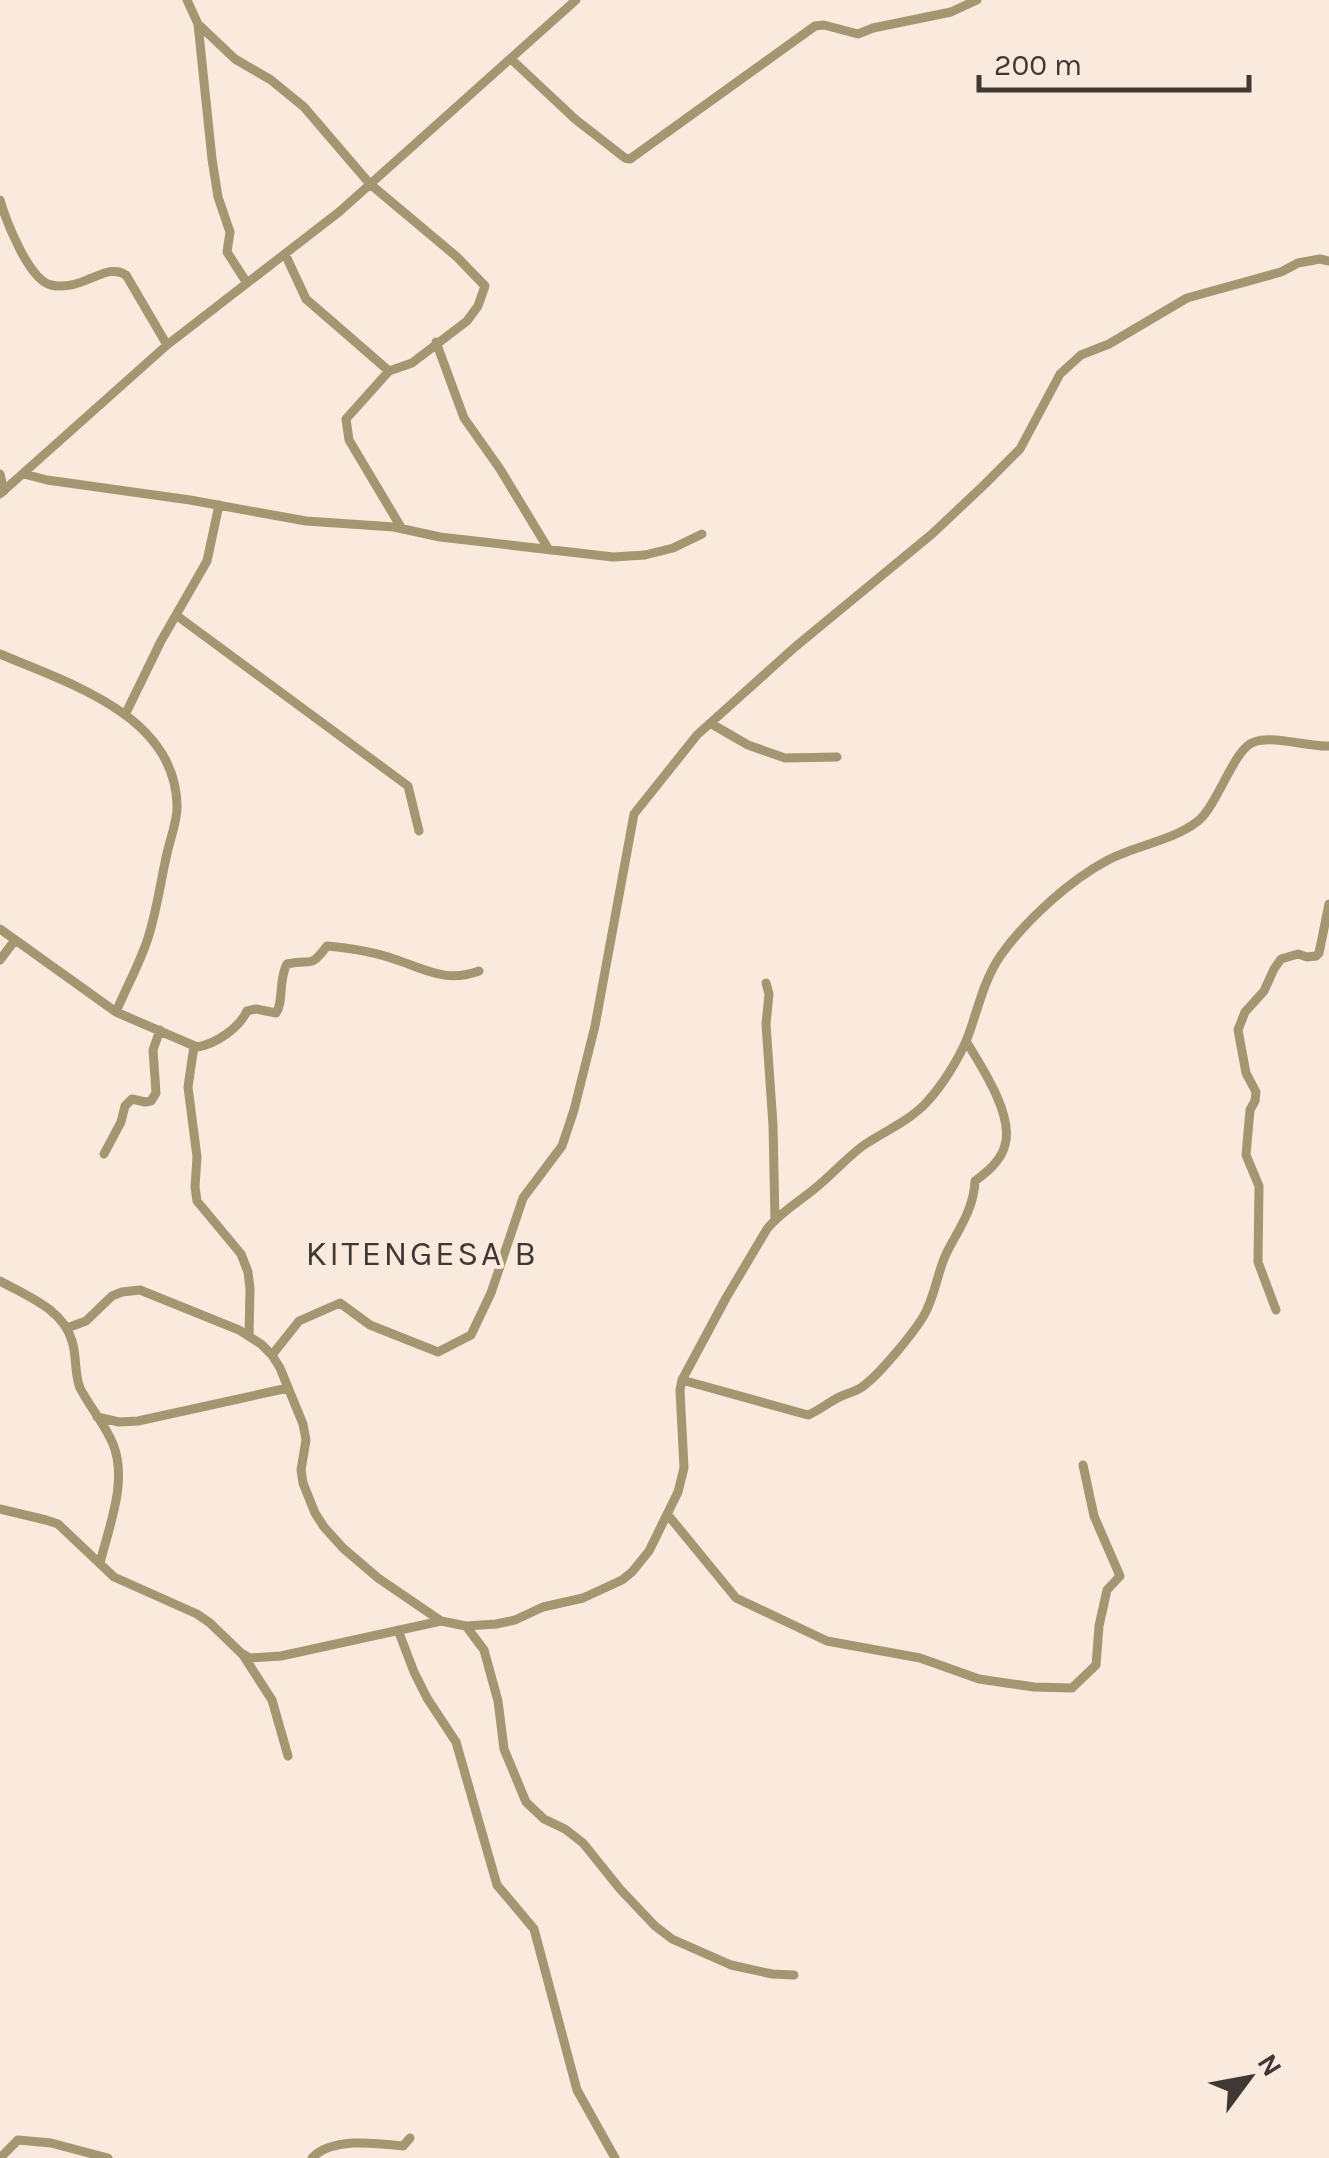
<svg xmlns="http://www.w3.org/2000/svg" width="1329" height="2158" font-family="Karla,sans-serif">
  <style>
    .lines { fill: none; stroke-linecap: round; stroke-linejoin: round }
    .street { stroke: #a49671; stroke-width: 9 }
    .labels { text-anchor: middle; stroke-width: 8; stroke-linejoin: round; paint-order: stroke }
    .quarter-label { font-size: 35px; letter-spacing: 2.5px; fill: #3f3834; stroke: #fae9dd }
  </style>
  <rect width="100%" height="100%" fill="#fae9dd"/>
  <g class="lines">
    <path class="street" d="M187,0L198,24L235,59L271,80L304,107L370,184L457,257L485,286L478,306L467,321L412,363L389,371L306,299L285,254
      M198,24L212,159L218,197L230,232L227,252L247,283
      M511,59L575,119L625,158L630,159L815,26L824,25L858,34L873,28L951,12L977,0
      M0,200C6,221 29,280 51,285C64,288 78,284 89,279C102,274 114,267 126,275L167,345
      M436,342L464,418L500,469L549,550
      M389,371L346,419L349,440L402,529
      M0,474L4,491
      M24,474L47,480L190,500L306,521L394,527L440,537L613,557L645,555L673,548L702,534
      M0,494L167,345L339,212L576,0
      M176,615L408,786L419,831
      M0,654C68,683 175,715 177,805C178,821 169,841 166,858C160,885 156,915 147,941C139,965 126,988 116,1012
      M125,715L161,641L207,561L219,505
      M710,723L748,745L785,758L837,757
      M0,929L116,1012L197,1047C216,1044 239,1028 247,1011L256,1009L276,1013C284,1002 278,980 287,964C312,958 309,970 327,946C350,948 375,952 397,960C427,970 447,983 479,971
      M0,960L15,940
      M766,983L769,994L766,1024L773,1125L775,1220
      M194,1046L188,1087L197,1157L195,1187L197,1201L241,1254L248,1272L250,1289L249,1336
      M104,1154L121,1122L125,1106L132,1099L145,1102L151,1101L156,1093L153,1050L160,1030
      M0,1281C27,1296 63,1309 72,1341C77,1356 74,1373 80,1388C90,1407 105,1425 113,1444C128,1481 109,1526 100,1563
      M1276,1310L1258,1262L1259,1186L1246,1155L1250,1110L1255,1101L1256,1092L1246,1073L1238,1030L1245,1012L1264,991L1274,969L1281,959L1298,954L1307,957L1316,956L1319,953L1329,904
      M67,1328L86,1321L112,1296L122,1292L140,1290L239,1330L261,1344L272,1355L280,1368L303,1424L306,1440L301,1470L303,1483L315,1513L324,1527L343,1548L378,1578L441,1621L466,1626L496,1624L515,1620L543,1607L583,1598L622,1580L632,1572L649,1551L678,1492L684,1468L680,1390L682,1380L726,1298L767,1229C780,1213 797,1203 813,1190C831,1176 845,1159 864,1145C885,1131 909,1121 926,1103C942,1086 958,1060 967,1039C978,1010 983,981 1001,955C1026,920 1070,880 1108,860C1136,845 1173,841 1198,821C1218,805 1234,748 1254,742C1274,735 1307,747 1329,746
      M272,1355L299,1321L340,1303L370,1325L438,1352L471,1335L491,1293L523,1198L562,1146L574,1110L595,1026L634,814L697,735L795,647L932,534L984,485L1020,449L1060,374L1081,355L1109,344L1187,298L1281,272L1298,263L1320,259L1329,261
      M682,1380L808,1415C818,1411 825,1405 834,1400C843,1394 853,1393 862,1387C879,1375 912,1335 923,1317C935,1298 937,1272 947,1252C959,1229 974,1208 975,1181C987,1172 1001,1161 1005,1145C1014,1115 981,1066 966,1041
      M97,1417L119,1422L138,1421L288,1388
      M0,1509L46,1520L58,1524L114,1577L197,1614L210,1623L241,1653L250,1658L281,1656L441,1621
      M668,1515L736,1598L827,1641L920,1658L979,1679L1034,1687L1072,1688L1096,1665L1099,1626L1107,1590L1120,1576L1094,1516L1083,1465
      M466,1626L484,1650L498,1701L504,1749L526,1802L544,1819L565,1829L583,1843L620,1889L655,1926L672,1939L731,1965L772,1974L794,1975
      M398,1630L414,1672L427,1698L456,1742L497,1885L534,1929L577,2090L615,2158
      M243,1655L272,1700L288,1756
      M0,2158L18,2140L51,2143L108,2158
      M312,2158C332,2137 376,2143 403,2146L410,2138"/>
  </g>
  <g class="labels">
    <g class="quarter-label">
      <text x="422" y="1265">KITENGESA B</text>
    </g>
  </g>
  <g transform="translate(1249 2078) rotate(58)" stroke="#fae9dd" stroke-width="8" paint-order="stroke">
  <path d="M0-8L18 38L0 25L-18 38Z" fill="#3f3834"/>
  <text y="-15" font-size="28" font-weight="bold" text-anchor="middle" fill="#3f3834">N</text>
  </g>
  <path d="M979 75v15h270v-15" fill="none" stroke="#3f3834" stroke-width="5"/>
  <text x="994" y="75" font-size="30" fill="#3f3834" stroke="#fae9dd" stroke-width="8" paint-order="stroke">200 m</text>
</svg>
